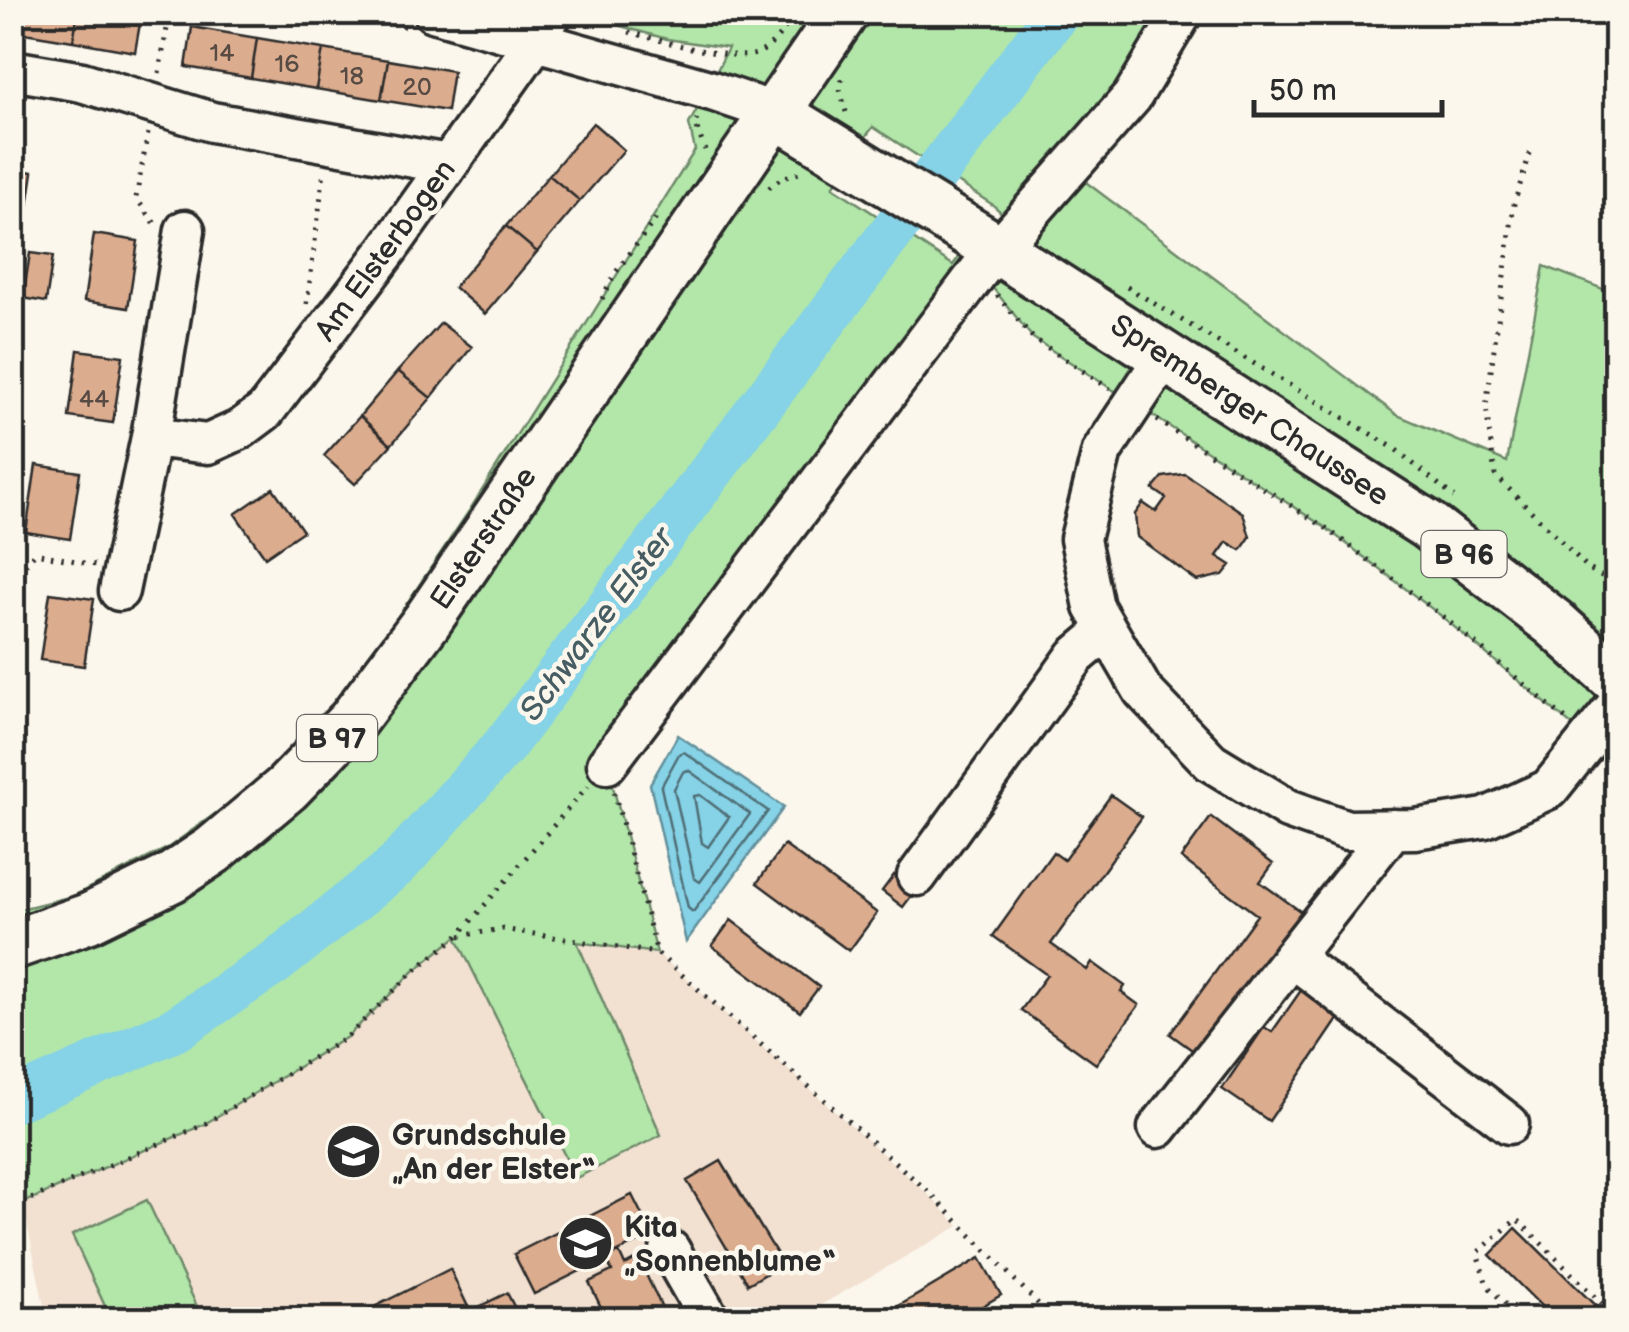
<svg xmlns="http://www.w3.org/2000/svg" width="1629" height="1332" font-family="'Balsamiq Sans',sans-serif">
  <style>
    .built { fill: #f2e0d0 }
    .green { fill: #b2e7a9; stroke: #6e896a; stroke-width: 2.5 }
    .water { fill: #86d2e6; stroke: #628f9b; stroke-width: 2.5 }
    .lines { fill: none; stroke-linecap: round; stroke-linejoin: round }
    .shore { stroke: #4f6e76; stroke-width: 2.5 }
    .river { stroke: #86d2e6; stroke-width: 45 }
    .building { fill: #dcac8e; stroke: #2b2b2b; stroke-width: 2.5 }
    .minor-casing { stroke: #2b2b2b; stroke-width: 45 }
    .major-casing { stroke: #2b2b2b; stroke-width: 55 }
    .path { stroke: #2b2b2b; stroke-width: 5; stroke-dasharray: 2.5 8; stroke-linecap: butt }
    .minor { stroke: #fbf7ec; stroke-width: 38 }
    .major { stroke: #fbf7ec; stroke-width: 48 }
    .labels { text-anchor: middle; stroke-width: 9; stroke-linejoin: round; paint-order: stroke }
    .number-label { font-size: 25px; fill: #574b44 }
    .shield { fill: #fbf7ec; stroke: #696865; stroke-width: 2.5 }
    .shield-label { font-size: 28px; font-weight: bold; fill: #2b2b2b }
    .street-label { font-size: 30px; fill: #2b2b2b; stroke: #fbf7ec }
    .poi-label { font-size: 30px; font-weight: bold; fill: #2b2b2b; stroke: #fbf7ec; text-anchor: start }
    .water-label { font-size: 32px; font-style: italic; fill: #465d63; stroke: #fbf7ec }
  </style>
  <rect width="100%" height="100%" fill="#fbf7ec"/>
  <filter id="ink" filterUnits="userSpaceOnUse"><feTurbulence type="fractalNoise" baseFrequency=".01" numOctaves="2"/><feDisplacementMap in="SourceGraphic" scale="20" xChannelSelector="R" yChannelSelector="G"/><feConvolveMatrix kernelMatrix="1 2 1 2 8 2 1 2 1" color-interpolation-filters="sRGB"/></filter>
  <g filter="url(#ink)">
    <path class="built" d="M457,937L576,1178L661,1134L577,941L657,953L930,1196L959,1226L796,1319L47,1320L23,1204L203,1126L347,1037L414,971Z"/>
    <path class="green" d="M591,13H843L773,110L708,89L728,48L667,39L595,19Z
      M847,13H1181L1015,225L993,205L873,127L850,158L776,111Z
      M707,91L750,107L286,787L13,944L12,911L73,896L169,847L259,782L326,716L395,621L471,508L695,150L689,124Z
      M775,115L850,159L833,187L953,265L974,236L1616,684V762L1440,615L1326,528L1033,338L980,272L607,764L657,953L577,942L661,1135L576,1178L456,937L414,971L347,1037L203,1125L13,1207V947L287,789Z
      M1071,171L1397,415L1507,462L1544,266L1616,294V676L1001,248Z
      M147,1200L203,1319H111L72,1235Z"/>
    <path class="water" d="M678,735L784,807L686,942L650,784Z"/>
    <g class="lines">
      <path class="shore" d="M684,752L768,811L693,912L688,908L661,787L679,754Z
        M688,770L750,814L700,882L694,878L674,789L683,772Z
        M694,796L700,795L729,817L708,847L702,843Z"/>
      <path class="river" d="M12,1101L174,1030L276,962L396,866L503,747L1058,12"/>
    </g>
    <path class="building" d="M13,12H78L73,41L12,31Z
      M78,12H142L135,52L73,41Z
      M192,27L257,38L251,78L186,67Z
      M257,38L323,49L316,89L251,78Z
      M323,49L388,60L381,100L316,89Z
      M388,60L453,71L447,111L381,100Z
      M593,123L624,150L580,201L549,175Z
      M12,169L33,172L23,240L12,238Z
      M549,175L580,201L537,252L506,226Z
      M506,226L537,252L485,314L454,287Z
      M94,234L138,241L128,308L84,301Z
      M30,253L53,256L46,302L23,298Z
      M441,323L472,347L431,398L398,371Z
      M78,350L123,356L113,423L69,417Z
      M398,371L431,398L391,445L360,416Z
      M360,416L391,445L355,484L324,456Z
      M36,465L80,472L70,539L26,532Z
      M1185,474L1243,513L1250,537L1241,550L1227,542L1217,556L1231,565L1223,575L1197,581L1137,537L1135,514L1143,503L1156,512L1166,498L1153,489L1163,477Z
      M273,488L303,531L265,557L235,514Z
      M50,593L94,599L84,666L40,660Z
      M1111,795L1142,817L1051,944L1087,970L1092,962L1125,986L1121,992L1139,1005L1096,1064L1021,1010L1047,975L993,936L1053,852L1064,860Z
      M1211,817L1273,864L1260,882L1304,914L1199,1055L1170,1034L1257,915L1181,858Z
      M784,845L877,913L849,951L757,883Z
      M894,875L915,891L903,907L882,891Z
      M731,920L819,987L800,1012L712,946Z
      M1304,986L1343,1012L1269,1121L1222,1089L1264,1027L1272,1032Z
      M721,1161L783,1264L748,1284L687,1181Z
      M632,1195L652,1235L534,1294L514,1254Z
      M1516,1228L1610,1320H1555L1490,1255Z
      M619,1252L625,1265L638,1258L668,1320H607L589,1282L612,1271L606,1258Z
      M980,1258L1001,1295L959,1320H875Z
      M450,1269L470,1311L507,1293L519,1316L512,1320H348Z"/>
    <g class="lines">
      <defs>
        <path id="minor" d="M433,12L712,91L774,112
          M12,70L82,82L212,122L448,164
          M185,230L151,437L208,444L241,429L265,411L389,248L536,41L553,12
          M1165,356L1102,451L1080,539L1094,607L1143,691L1211,762L1288,809L1347,830L1415,829L1485,818L1549,789L1616,706
          M119,591L151,437
          M607,764L979,271L1132,97L1183,12
          M917,876L1076,656L1107,630
          M1292,957L1509,1124
          M1158,1128L1393,829
          M670,1250L710,1320"/>
        <path id="major" d="M774,112L997,249L1426,524L1554,623L1616,679
          M12,945L89,918L171,878L213,850L287,788L352,721L427,621L844,12"/>
      </defs>
      <use href="#minor" class="minor-casing"/>
      <use href="#major" class="major-casing"/>
      <path class="path" d="M352,12L407,27
        M688,12C701,26 717,28 729,12
        M629,32C656,39 732,62 756,54C771,49 788,27 792,12
        M159,73L170,12
        M842,79L840,89L846,112
        M697,119L695,123L705,150
        M148,133L136,198L156,225
        M1530,153L1514,204L1486,407L1495,475L1589,569L1616,584
        M769,188L781,178L803,172
        M1127,287L1394,448L1454,497
        M997,295L1033,338L1110,389
        M602,299L613,276L657,217
        M307,304L324,171
        M1157,420L1326,528L1441,615L1567,720
        M12,581L35,553L95,565
        M614,792L657,953L931,1194L1054,1320
        M460,936L502,929L656,953
        M12,1207L203,1125L347,1037L414,971L457,937L588,786
        M1520,1320L1487,1285L1477,1253L1517,1219L1616,1318"/>
      <use href="#minor" class="minor"/>
      <use href="#major" class="major"/>
    </g>
  </g>
  <defs>
    <symbol id="school-disc" viewBox="-11 -11 22 22"><circle r="9.5" fill="#2b2b2b" stroke="#fbf7ec"/><path d="M0-5L7-2L0 1L-7-2ZM-4 1L0 2.5L4 1V4Q0 6-4 4Z" fill="#fff"/></symbol>
  </defs>
  <g fill-rule="evenodd">
    <use href="#school-disc" x="322" y="1120" width="63" height="63"/>
    <use href="#school-disc" x="554" y="1212" width="63" height="63"/>
  </g>
  <g class="labels">
    <g class="number-label">
      <text x="222" y="61">14</text>
      <text x="287" y="72">16</text>
      <text x="352" y="84">18</text>
      <text x="417" y="95">20</text>
      <text x="94" y="407">44</text>
    </g>
    <g class="shield">
      <rect x="1421.5" y="531" width="85" height="46" rx="8"/>
      <rect x="297" y="715" width="80" height="46" rx="8"/>
    </g>
    <g class="shield-label">
      <text x="1464" y="564">B 96</text>
      <text x="337" y="748">B 97</text>
    </g>
    <g class="street-label">
      <text transform="translate(385 250) rotate(-54)" y="10">Am Elsterbogen</text>
      <text transform="translate(1250 410) rotate(33)" y="10">Spremberger Chaussee</text>
      <text transform="translate(483 538) rotate(-56)" y="10">Elsterstraße</text>
    </g>
    <g class="poi-label">
      <text x="392" y="1145">Grundschule<tspan x="392" dy="34">„An der Elster“</tspan></text>
      <text x="624" y="1237">Kita<tspan x="624" dy="34">„Sonnenblume“</tspan></text>
    </g>
    <g class="water-label">
      <text transform="translate(596 624) rotate(-53)" y="11">Schwarze Elster</text>
    </g>
  </g>
  <rect width="1629" height="1332" fill="none" stroke="#fbf7ec" stroke-width="50"/>
  <rect x="25" y="25" width="1579" height="1282" fill="none" stroke="#2b2b2b" stroke-width="4" filter="url(#ink)"/>
  <path d="M1254 100v15h188v-15" fill="none" stroke="#2b2b2b" stroke-width="5"/>
  <text x="1269" y="100" font-size="30" fill="#2b2b2b" stroke="#fbf7ec" stroke-width="8" paint-order="stroke">50 m</text>
</svg>
